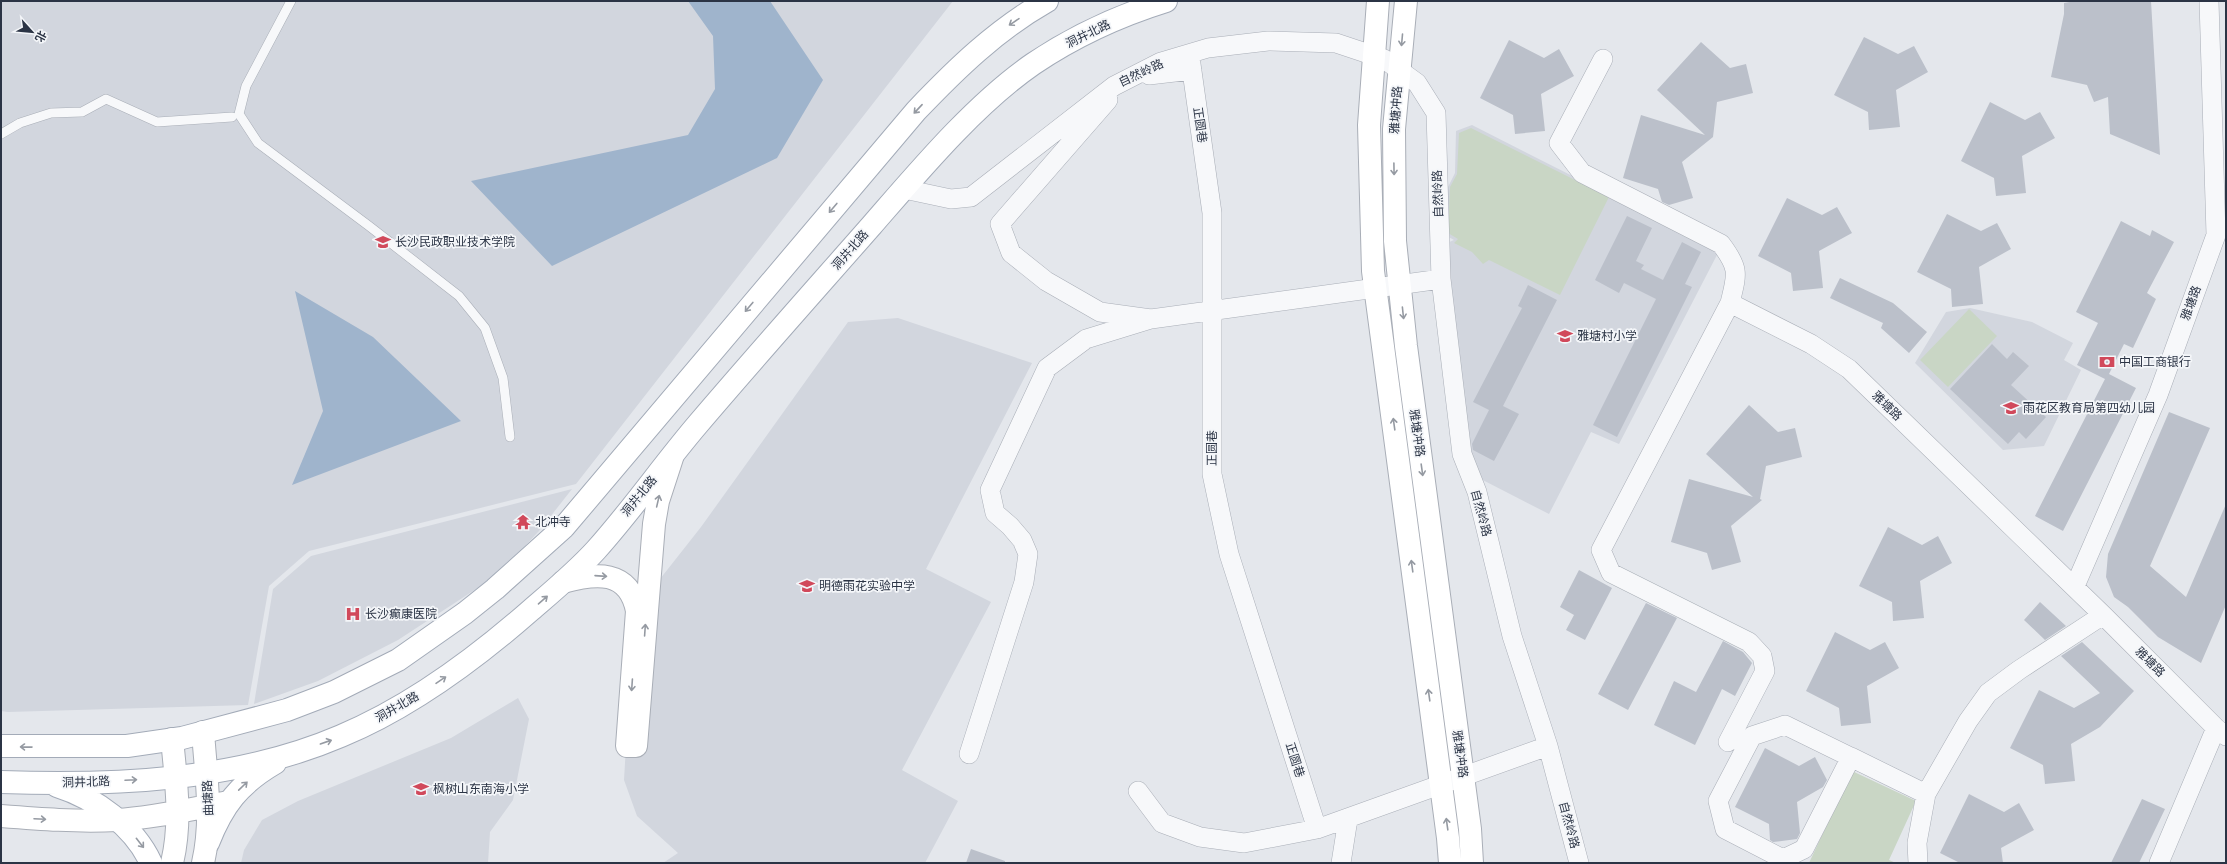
<svg xmlns="http://www.w3.org/2000/svg" width="2227" height="864" font-family="Commissioner,'Noto Sans SC',sans-serif">
  <style>
    .built { fill: #d2d6de }
    .green { fill: #c9d6c5 }
    .water { fill: #9fb4cc }
    .building { fill: #bbc0ca }
    .lines { fill: none; stroke-linecap: round; stroke-linejoin: round }
    .lane-casing { stroke: #a9aeb7; stroke-width: 10 }
    .street-casing { stroke: #a9aeb7; stroke-width: 20 }
    .secondary-casing { stroke: #a9aeb7; stroke-width: 24 }
    .primary-casing { stroke: #a3abb8; stroke-width: 24 }
    .lane { stroke: #f7f8fa; stroke-width: 9 }
    .street { stroke: #f7f8fa; stroke-width: 19 }
    .secondary { stroke: #fff; stroke-width: 22 }
    .primary { stroke: #fff; stroke-width: 22 }
    .oneway { stroke: #959aa2 }
    .labels { text-anchor: middle; stroke-width: 3.5; stroke-linejoin: round; paint-order: stroke }
    .street-label { font-size: 12px; fill: #2b3445; stroke: #f4f6f9 }
    .poi-label { font-size: 12px; fill: #2b3445; stroke: #f4f6f9; text-anchor: start }
  </style>
  <rect width="100%" height="100%" fill="#e4e7ec"/>
  <path class="built" d="M1,1H953L576,484L309,551L269,586L248,705L8,712L1,711Z
    M1472,125L1610,195L1718,253L1619,444L1591,432L1549,514L1473,475L1461,419L1447,243L1454,240L1445,235L1448,187L1455,173L1456,131Z
    M1970,308L2032,322L2073,343L2064,360L2081,370L2044,446L2003,450L1915,363L1946,312Z
    M898,318L1032,363L926,569L991,602L902,770L958,801L925,863H663L678,853L637,816L624,780L634,612L701,527L848,322Z
    M572,489L539,531L499,574L398,640L318,681L254,704L273,589L311,556Z
    M518,698L529,719L513,800L490,832L488,863H241L244,850L262,820L298,801L451,738Z"/>
  <path class="green" d="M1471,128L1609,197L1560,295L1489,260L1483,264L1472,252L1454,243L1458,239L1448,233L1450,187L1457,174L1459,133Z
    M1969,309L1997,336L1948,387L1920,360Z
    M1852,771L1916,801L1889,860L1896,863H1809Z"/>
  <path class="water" d="M688,1H770L823,80L777,158L552,266L471,181L688,135L715,89L713,36Z
    M295,291L373,337L461,421L292,485L323,411Z"/>
  <path class="building" d="M2075,1H2151L2160,155L2110,134L2108,97L2094,102L2087,85L2051,77L2064,14V3Z
    M1864,37L1898,54L1914,46L1928,72L1896,90L1900,127L1869,130L1868,112L1834,95Z
    M1509,40L1544,58L1559,49L1574,76L1541,94L1545,131L1515,134L1513,115L1480,98Z
    M1701,42L1730,68L1746,64L1753,93L1717,102L1713,137L1682,162L1693,198L1669,205L1662,202L1658,189L1623,178L1641,115L1705,135L1657,90Z
    M1990,102L2025,120L2040,112L2055,138L2022,156L2026,193L1996,196L1994,178L1961,161Z
    M1787,198L1822,215L1837,207L1852,233L1819,251L1823,288L1793,291L1791,273L1758,256Z
    M1947,214L1981,231L1997,223L2011,249L1979,267L1983,304L1952,307L1951,289L1917,272Z
    M1627,216L1652,228L1636,261L1644,265L1641,269L1663,280L1682,242L1701,252L1685,284L1692,287L1617,437L1593,425L1656,299L1624,283L1619,293L1595,280Z
    M2121,221L2150,236L2152,230L2174,242L2147,293L2156,299L2133,348L2124,344L2109,374L2136,388L2063,531L2035,516L2105,379L2077,365L2098,323L2076,312Z
    M1840,278L1893,303L1927,332L1909,353L1881,328L1883,323L1830,298Z
    M1528,285L1557,300L1503,406L1519,414L1494,461L1473,450L1472,444L1489,410L1473,402L1522,308L1518,306Z
    M1992,344L2007,359L2013,352L2029,366L2011,385L2046,417L2026,439L2019,432L2008,444L1950,389Z
    M1749,405L1778,432L1795,428L1802,457L1766,466L1760,499L1762,500L1731,526L1741,562L1712,570L1707,553L1671,542L1689,479L1753,497L1706,454Z
    M2169,412L2210,428L2150,566L2186,597L2226,504V605L2201,663L2158,637L2128,607L2114,597L2106,577L2108,554Z
    M1888,527L1922,545L1938,536L1952,563L1920,581L1924,618L1893,621L1892,602L1859,586Z
    M1579,570L1612,588L1585,640L1566,630L1574,615L1560,607Z
    M2040,602L2066,626L2045,640L2024,620Z
    M1646,603L1677,618L1628,710L1598,694Z
    M1835,632L1870,650L1885,642L1899,668L1867,686L1871,723L1841,726L1839,708L1806,691Z
    M1723,641L1743,652L1752,663L1735,696L1722,689L1695,745L1654,725L1674,681L1696,692Z
    M2082,642L2134,691L2100,727L2071,744L2075,781L2045,784L2043,765L2010,748L2039,690L2074,708L2100,693L2061,656Z
    M1765,748L1799,766L1815,757L1827,780L1823,787L1797,802L1800,833L1797,839L1773,842L1770,840L1769,824L1735,807Z
    M1969,794L2004,812L2019,803L2034,830L2001,848L2003,863H1960L1940,853Z
    M2142,799L2165,809L2139,863H2111Z
    M971,849L1005,861V863H966Z"/>
  <g class="lines">
    <defs>
      <path id="lane" d="M291,1L246,86L239,114L258,143L369,226L459,296L485,328L503,378L510,437
        M1,134L20,123L51,113L82,112L106,99L157,122L232,117"/>
      <path id="street" d="M1190,57L1212,213V474L1229,554L1317,829
        M1603,59L1559,143L1582,173L1721,244C1740,269 1737,274 1730,303L1601,550L1611,573L1749,642L1762,656L1765,671L1728,742
        M1149,75L1192,70
        M904,189L951,199L971,197L1114,86L1161,62L1208,48L1268,41L1336,43L1384,59L1417,83L1436,113L1441,279L1462,454L1477,492L1512,636L1548,746L1579,863
        M1730,303L1811,344L1849,369L2103,615L2216,728L2226,736
        M1151,319L1441,279
        M2075,586L2158,395L2216,235L2209,1
        M969,754L1024,582L1028,554L1022,540L1010,526L995,513L990,490L1047,368L1086,339L1151,319L1100,312L1046,281L1011,253L1000,224L1108,100
        M1138,791L1162,823L1200,837L1244,843L1317,829L1548,746
        M1926,794L1785,725L1752,736L1718,801L1725,829L1783,859L1804,849L1851,757L1926,794
        M1341,863L1348,819
        M1918,863L1917,843L1926,794L1968,721L1988,693L2019,670L2103,615
        M2159,863L2216,728"/>
      <path id="secondary" d="M1378,1L1369,125L1373,271L1448,838L1450,863
        M1406,1L1394,129L1395,241L1406,346L1470,829L1472,863
        M563,582C595,573 629,569 637,611L627,746H636L654,524L658,501L672,458
        M203,732C206,776 213,819 203,863
        M1,816C39,819 78,822 117,820C154,818 191,809 228,802
        M172,863C182,821 176,781 172,739"/>
      <path id="primary" d="M1,746H127L182,738L287,710L334,692L398,660L465,613L495,589L564,527L916,111C956,69 996,30 1047,1
        M1,782C114,786 236,781 341,736C411,707 474,660 531,610C553,591 576,572 596,550C632,510 663,465 698,424C755,357 814,291 872,225C919,171 975,104 1033,64C1073,37 1121,15 1166,1
        M57,786C95,798 134,826 151,863
        M208,843C223,805 239,784 275,763"/>
    </defs>
    <use href="#lane" class="lane-casing"/>
    <use href="#street" class="street-casing"/>
    <use href="#secondary" class="secondary-casing"/>
    <use href="#primary" class="primary-casing"/>
    <use href="#lane" class="lane"/>
    <use href="#street" class="street"/>
    <use href="#secondary" class="secondary"/>
    <use href="#primary" class="primary"/>
  </g>
  <defs><path id="oneway-shaft" d="M-6 0H5M1.5-3L5.5 0L1.5 3" fill="none" stroke-width="1.6" stroke-linecap="round" stroke-linejoin="round"/></defs>
  <g class="oneway">
    <use href="#oneway-shaft" transform="translate(1014 22) rotate(146)"/>
    <use href="#oneway-shaft" transform="translate(1402 40) rotate(95)"/>
    <use href="#oneway-shaft" transform="translate(918 109) rotate(133)"/>
    <use href="#oneway-shaft" transform="translate(1394 169) rotate(89)"/>
    <use href="#oneway-shaft" transform="translate(833 208) rotate(130)"/>
    <use href="#oneway-shaft" transform="translate(749 307) rotate(130)"/>
    <use href="#oneway-shaft" transform="translate(1403 313) rotate(84)"/>
    <use href="#oneway-shaft" transform="translate(1394 424) rotate(-98)"/>
    <use href="#oneway-shaft" transform="translate(1422 470) rotate(82)"/>
    <use href="#oneway-shaft" transform="translate(658 501) rotate(-77)"/>
    <use href="#oneway-shaft" transform="translate(1412 566) rotate(-98)"/>
    <use href="#oneway-shaft" transform="translate(601 576) rotate(4)"/>
    <use href="#oneway-shaft" transform="translate(543 600) rotate(-41)"/>
    <use href="#oneway-shaft" transform="translate(645 630) rotate(-86)"/>
    <use href="#oneway-shaft" transform="translate(441 680) rotate(-34)"/>
    <use href="#oneway-shaft" transform="translate(632 685) rotate(94)"/>
    <use href="#oneway-shaft" transform="translate(1429 695) rotate(-98)"/>
    <use href="#oneway-shaft" transform="translate(326 742) rotate(-19)"/>
    <use href="#oneway-shaft" transform="translate(26 747) rotate(-179)"/>
    <use href="#oneway-shaft" transform="translate(131 780) rotate(-3)"/>
    <use href="#oneway-shaft" transform="translate(243 786) rotate(-44)"/>
    <use href="#oneway-shaft" transform="translate(40 819) rotate(3)"/>
    <use href="#oneway-shaft" transform="translate(1447 824) rotate(-98)"/>
    <use href="#oneway-shaft" transform="translate(140 843) rotate(52)"/>
  </g>
  <defs>
    <symbol id="university-bare" viewBox="-9 -9 18 18"><path d="M0-5L7-2L0 1L-7-2ZM-4 1L0 2.5L4 1V4Q0 6-4 4Z" fill="#d1495b" stroke="#f4f6f9" stroke-width="2.5" paint-order="stroke"/></symbol>
    <symbol id="school-bare" viewBox="-9 -9 18 18"><path d="M0-5L7-2L0 1L-7-2ZM-4 1L0 2.5L4 1V4Q0 6-4 4Z" fill="#d1495b" stroke="#f4f6f9" stroke-width="2.5" paint-order="stroke"/></symbol>
    <symbol id="bank-bare" viewBox="-9 -9 18 18"><path d="M-6-4H6V4H-6ZM0-2.3a2.3 2.3 0 1 0 0 4.6a2.3 2.3 0 1 0 0-4.6Z" fill="#d1495b" stroke="#f4f6f9" stroke-width="2.5" paint-order="stroke"/></symbol>
    <symbol id="temple-bare" viewBox="-9 -9 18 18"><path d="M0-6L5-2H3V0L6.5 2.5H4V6H1.5V3h-3V6H-4V2.5H-6.5L-3 0V-2H-5Z" fill="#d1495b" stroke="#f4f6f9" stroke-width="2.5" paint-order="stroke"/></symbol>
    <symbol id="hospital-bare" viewBox="-9 -9 18 18"><path d="M-5-5h3v3.5h4V-5h3V5h-3V1.5h-4V5h-3Z" fill="#d1495b" stroke="#f4f6f9" stroke-width="2.5" paint-order="stroke"/></symbol>
  </defs>
  <g fill-rule="evenodd">
    <use href="#university-bare" x="372" y="231" width="22" height="22"/>
    <use href="#school-bare" x="1554" y="325" width="22" height="22"/>
    <use href="#bank-bare" x="2096" y="351" width="22" height="22"/>
    <use href="#school-bare" x="2000" y="397" width="22" height="22"/>
    <use href="#temple-bare" x="512" y="511" width="22" height="22"/>
    <use href="#school-bare" x="796" y="575" width="22" height="22"/>
    <use href="#hospital-bare" x="342" y="603" width="22" height="22"/>
    <use href="#school-bare" x="410" y="778" width="22" height="22"/>
  </g>
  <g class="labels">
    <g class="street-label">
      <text transform="translate(1088 34) rotate(-26)" y="4">洞井北路</text>
      <text transform="translate(1141 73) rotate(-25)" y="4">自然岭路</text>
      <text transform="translate(1396 110) rotate(-86)" y="4">雅塘冲路</text>
      <text transform="translate(1200 125) rotate(82)" y="4">正圆巷</text>
      <text transform="translate(1438 194) rotate(-92)" y="4">自然岭路</text>
      <text transform="translate(850 250) rotate(-49)" y="4">洞井北路</text>
      <text transform="translate(2191 303) rotate(-70)" y="4">雅塘路</text>
      <text transform="translate(1887 406) rotate(44)" y="4">雅塘路</text>
      <text transform="translate(1417 433) rotate(82)" y="4">雅塘冲路</text>
      <text transform="translate(1212 448) rotate(-90)" y="4">正圆巷</text>
      <text transform="translate(639 496) rotate(-51)" y="4">洞井北路</text>
      <text transform="translate(1481 513) rotate(75)" y="4">自然岭路</text>
      <text transform="translate(2150 662) rotate(45)" y="4">雅塘路</text>
      <text transform="translate(397 707) rotate(-30)" y="4">洞井北路</text>
      <text transform="translate(1460 754) rotate(82)" y="4">雅塘冲路</text>
      <text transform="translate(1295 760) rotate(72)" y="4">正圆巷</text>
      <text transform="translate(86 782) rotate(-2)" y="4">洞井北路</text>
      <text transform="translate(208 798) rotate(-93)" y="4">曲塘路</text>
      <text transform="translate(1569 825) rotate(75)" y="4">自然岭路</text>
    </g>
    <g class="poi-label">
      <text x="395" y="246">长沙民政职业技术学院</text>
      <text x="1577" y="340">雅塘村小学</text>
      <text x="2119" y="366">中国工商银行</text>
      <text x="2023" y="412">雨花区教育局第四幼儿园</text>
      <text x="535" y="526">北冲寺</text>
      <text x="819" y="590">明德雨花实验中学</text>
      <text x="365" y="618">长沙癫康医院</text>
      <text x="433" y="793">枫树山东南海小学</text>
    </g>
  </g>
  <rect width="2227" height="864" fill="none" stroke="#2b3445" stroke-width="4"/>
  <g transform="translate(32 32) rotate(117)" stroke="#f4f6f9" stroke-width="3" paint-order="stroke">
  <path d="M0-3L7 15L0 10L-7 15Z" fill="#2b3445"/>
  <text y="-6" font-size="11" font-weight="bold" text-anchor="middle" fill="#2b3445">北</text>
  </g>
</svg>
